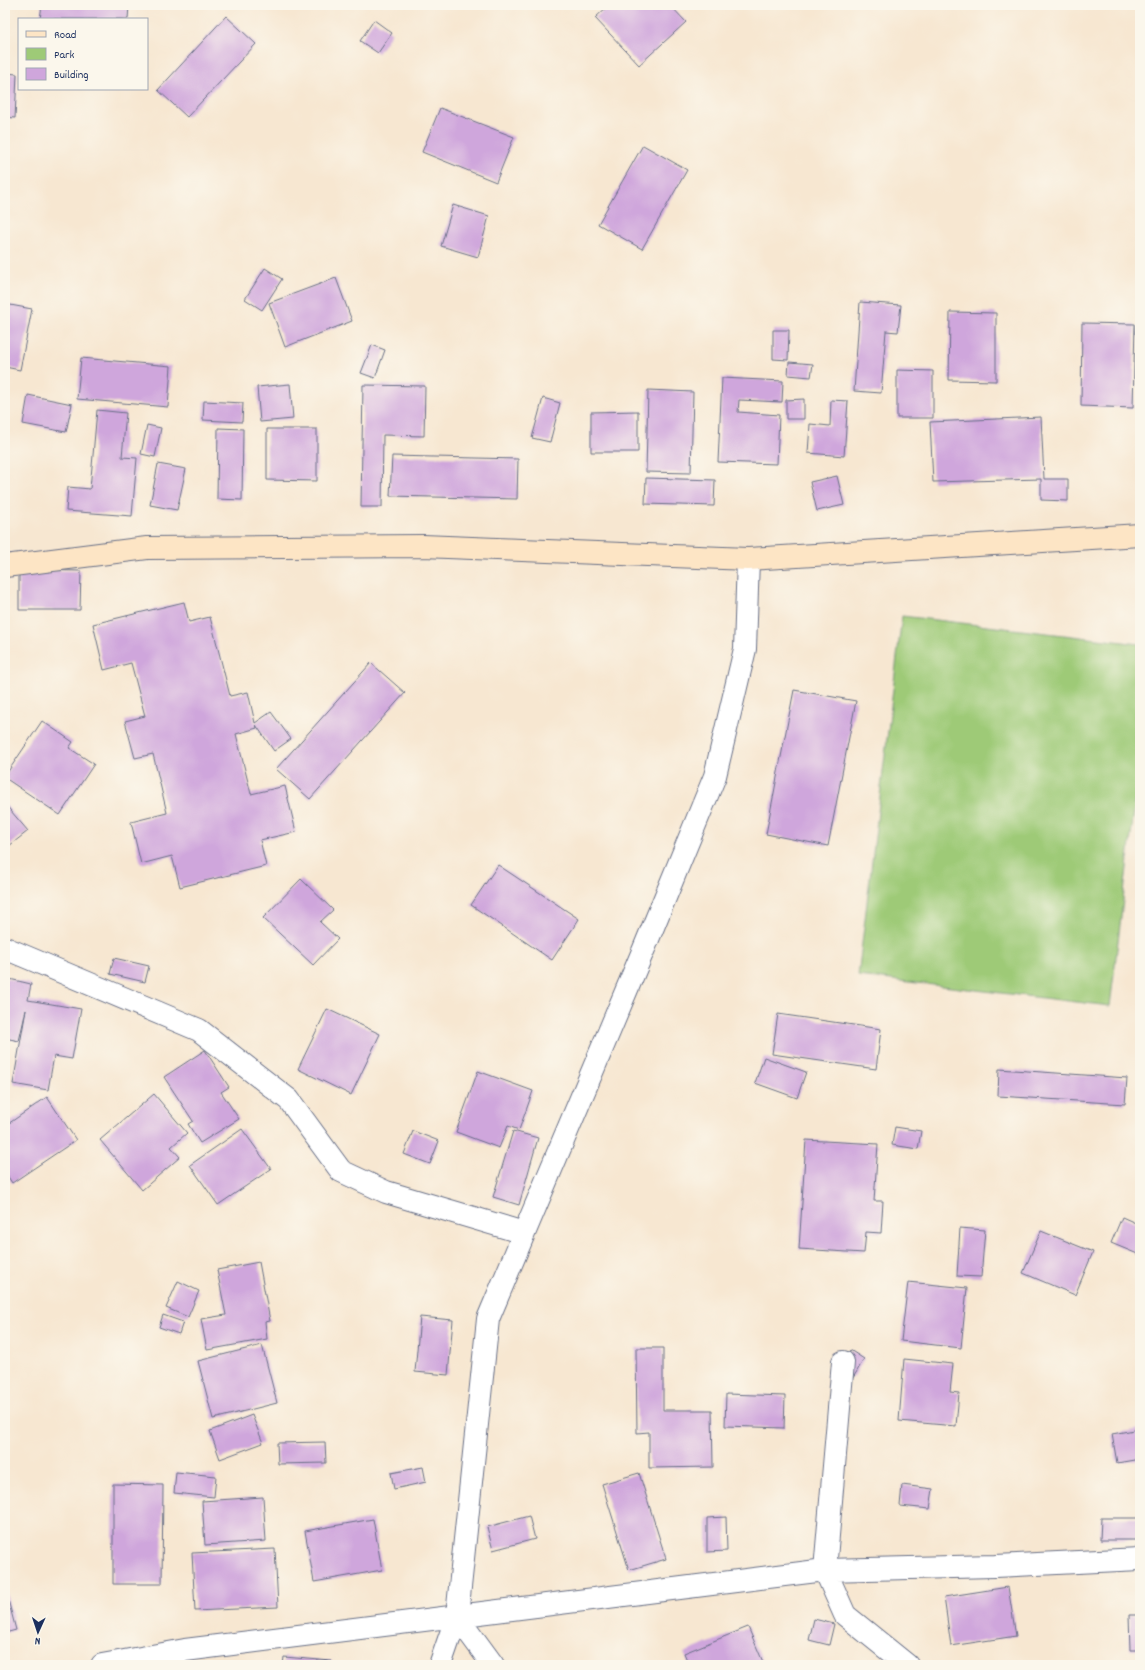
<svg xmlns="http://www.w3.org/2000/svg" width="1145" height="1670" font-family="Dekko,sans-serif">
  <style>
    .green { fill: #9eca77; stroke: #5c7c6a }
    .building { fill: #cfa6dc }
    .lines { fill: none; stroke-linecap: round; stroke-linejoin: round }
    .street-casing { stroke: #686f86; stroke-width: 24 }
    .secondary-casing { stroke: #686f86; stroke-width: 24 }
    .street { stroke: #fff; stroke-width: 22 }
    .secondary { stroke: #fde5c5; stroke-width: 22 }
  </style>
  <rect width="100%" height="100%" fill="#fbf7ec"/>
  <filter id="ink" filterUnits="userSpaceOnUse"><feTurbulence type="fractalNoise" baseFrequency=".025" numOctaves="2"/><feDisplacementMap in="SourceGraphic" scale="8" xChannelSelector="R" yChannelSelector="G"/><feConvolveMatrix kernelMatrix="1 2 1 2 8 2 1 2 1" color-interpolation-filters="sRGB"/></filter>
  <filter id="wash" filterUnits="userSpaceOnUse"><feTurbulence type="fractalNoise" baseFrequency=".012" numOctaves="4" result="noise"/><feDisplacementMap in="SourceGraphic" scale="16" xChannelSelector="R" yChannelSelector="G"/><feGaussianBlur stdDeviation="0.9" result="paint"/><feColorMatrix in="noise" values="0 0 0 0 0 0 0 0 0 0 0 0 0 0 0 0 0 1.4 0 .05"/><feComposite in="paint" operator="in"/></filter>
  <g filter="url(#wash)">
    <rect width="100%" height="100%" fill="#f7e7d1"/>
    <path class="green" d="M902,616L1140,644V762L1110,1006L858,976Z"/>
    <g id="blocks">
      <path class="building" d="M42,5H129L128,19H40Z
        M609,5H670L686,22L639,65L595,18Z
        M226,16L256,44L187,117L158,90Z
        M374,20L392,33L378,53L360,41Z
        M5,73L17,74L15,118L5,117Z
        M440,108L514,137L496,182L422,152Z
        M643,145L687,170L642,249L598,224Z
        M453,205L489,216L478,257L441,246Z
        M265,268L282,279L262,310L245,299Z
        M336,278L352,321L285,347L269,303Z
        M860,302L901,305L898,332L886,331L881,393L854,391Z
        M5,304L32,309L20,370L5,367Z
        M950,312L996,313V381L949,380Z
        M1082,323L1135,324L1133,408L1081,406Z
        M773,330H789L788,360L773,359Z
        M372,345L385,350L375,378L361,373Z
        M81,358L171,366L168,407L77,399Z
        M789,362L813,364L811,377L788,375Z
        M897,370L933,371V418H897Z
        M722,378L783,381L782,402L739,400L738,412L779,415L777,464L718,462Z
        M290,384L293,419L260,422L257,387Z
        M363,385L425,386L424,436L383,435L382,507H361Z
        M648,390L693,392L691,473L646,472Z
        M28,395L72,404L66,432L23,424Z
        M543,398L560,403L550,442L532,438Z
        M804,399V419H786V400Z
        M831,400L848,401L844,456L808,453L810,424L830,426Z
        M204,401L243,403L242,422L203,420Z
        M97,410L126,413L122,457L137,458L132,516L66,511L68,487L90,489Z
        M638,411V452H591V412Z
        M1041,417L1044,479H1068V501L1041,500V479L933,482L930,422Z
        M147,425L161,428L155,457L141,454Z
        M218,428L243,429L242,500L217,499Z
        M267,429H317V481L267,480Z
        M392,456L518,459L517,499L390,496Z
        M158,464L186,469L177,510L150,505Z
        M837,476L844,505L817,511L810,482Z
        M646,478L715,480L714,506L645,504Z
        M19,570L81,571L80,610H19Z
        M184,602L189,622L210,617L230,696L248,692L255,723L271,712L291,739L274,751L256,725L257,728L236,734L251,794L285,786L296,832L260,840L266,866L180,887L172,856L141,864L131,822L167,813L153,754L135,758L125,721L145,716L131,663L104,670L93,624Z
        M371,663L405,693L310,799L276,769Z
        M794,690L856,701L828,846L766,834Z
        M42,721L73,742L69,748L94,764L60,815L5,778V776Z
        M5,804L28,831L9,846L5,841Z
        M498,865L579,919L552,960L471,905Z
        M301,879L333,910L320,922L338,939L313,965L263,918Z
        M114,958L149,966L145,982L110,974Z
        M5,978L31,984L28,1000L81,1009L72,1059L54,1056L48,1090L13,1084L26,1010L19,1041L5,1038Z
        M327,1009L380,1034L351,1095L298,1069Z
        M778,1014L881,1029L876,1069L772,1054Z
        M205,1050L229,1087L221,1092L239,1119L200,1143L188,1124L193,1121L164,1077Z
        M764,1057L806,1072L797,1098L755,1083Z
        M999,1069L1127,1078L1125,1104L998,1096Z
        M478,1071L533,1091L519,1130L508,1126L499,1148L456,1132Z
        M154,1094L187,1133L171,1147L180,1157L142,1190L100,1140Z
        M47,1097L76,1140L12,1183L5,1172V1126Z
        M895,1127L921,1131L918,1149L892,1145Z
        M242,1129L271,1169L218,1205L190,1165Z
        M413,1131L439,1141L430,1164L404,1154Z
        M513,1131L538,1138L519,1205L493,1197Z
        M806,1140L878,1144L874,1201H883L881,1233L866,1232L864,1253L799,1249Z
        M1122,1217L1140,1225V1255L1111,1243Z
        M960,1228L985,1230L981,1277L957,1276Z
        M1041,1231L1093,1252L1075,1295L1023,1273Z
        M259,1262L270,1321L265,1322L267,1339L207,1350L201,1319L226,1315L217,1270Z
        M178,1281L199,1291L188,1317L166,1308Z
        M908,1282L967,1288L961,1348L901,1341Z
        M163,1315L183,1322L179,1334L159,1327Z
        M420,1317L453,1320L448,1375L415,1372Z
        M262,1345L277,1403L213,1419L198,1361Z
        M636,1348H663V1410H712L713,1467L649,1468V1432L637,1433Z
        M850,1350L864,1359L853,1378L838,1370Z
        M904,1359L953,1364L950,1392L959,1393L956,1426L899,1421Z
        M726,1394L785,1396L784,1428L725,1426Z
        M252,1415L263,1443L220,1459L210,1431Z
        M1140,1429V1459L1117,1463L1112,1434Z
        M325,1442L326,1463L278,1464L277,1443Z
        M423,1467L426,1482L394,1489L391,1473Z
        M176,1472L216,1476L214,1497L174,1493Z
        M639,1473L666,1559L629,1570L602,1484Z
        M113,1484L163,1485L162,1584H113Z
        M902,1485L933,1489L930,1509L900,1506Z
        M263,1497L266,1541L205,1545L202,1501Z
        M529,1516L535,1539L493,1550L487,1527Z
        M726,1517L727,1551L707,1552V1518Z
        M1101,1518H1140V1540H1100Z
        M373,1519L382,1570L314,1582L305,1531Z
        M275,1549L278,1607L195,1611L192,1553Z
        M1008,1587L1016,1636L951,1646L944,1597Z
        M5,1588L16,1630L5,1633Z
        M1129,1615H1140V1650H1130Z
        M814,1619L834,1624L829,1645L809,1640Z
        M748,1627L763,1662L755,1665H689L684,1653Z
        M284,1657L332,1661L331,1665H283Z"/>
    </g>
  </g>
  <g filter="url(#ink)">
    <use href="#blocks" fill-opacity="0" stroke="#686f86" stroke-width="1"/>
    <g class="lines">
      <defs>
        <path id="street" d="M5,948L199,1030L289,1100L341,1171L386,1192L524,1233
          M843,1362L825,1570L845,1615L907,1665
          M102,1665L185,1650L825,1570L995,1566L1140,1559
          M440,1665L457,1616
          M493,1665L457,1616L488,1319L646,944L715,776L745,649L748,559"/>
        <path id="secondary" d="M5,566L147,548L423,546L748,559L1140,535"/>
      </defs>
      <use href="#street" class="street-casing"/>
      <use href="#secondary" class="secondary-casing"/>
      <use href="#street" class="street"/>
      <use href="#secondary" class="secondary"/>
    </g>
  </g>
  <rect width="1145" height="1670" fill="none" stroke="#fbf7ec" stroke-width="20"/>
  <rect x="18" y="18" width="130" height="72" fill="#fbf7ec" stroke="#a1a7b3"/>
  <rect x="26" y="31" width="20" height="6" fill="#fde5c5" stroke="#a1a7b3"/>
  <text x="54" y="38" font-size="12" fill="#1b2f5e">Road</text>
  <rect x="26" y="48" width="20" height="12" fill="#9eca77" stroke="#a1a7b3"/>
  <text x="54" y="58" font-size="12" fill="#1b2f5e">Park</text>
  <rect x="26" y="68" width="20" height="12" fill="#cfa6dc" stroke="#a1a7b3"/>
  <text x="54" y="78" font-size="12" fill="#1b2f5e">Building</text>
  <g transform="translate(38 1632) rotate(183)" stroke="#fbf7ec" stroke-width="3" paint-order="stroke">
  <path d="M0-3L7 15L0 10L-7 15Z" fill="#1b2f5e"/>
  <text y="-6" font-size="11" font-weight="bold" text-anchor="middle" fill="#1b2f5e">N</text>
  </g>
</svg>
